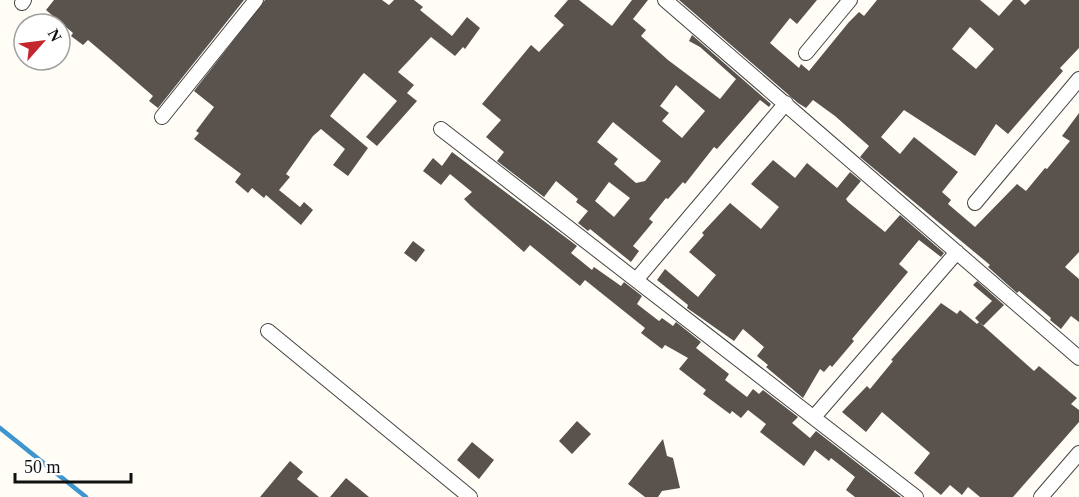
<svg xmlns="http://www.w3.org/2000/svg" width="1079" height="497" font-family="'Times New Roman',serif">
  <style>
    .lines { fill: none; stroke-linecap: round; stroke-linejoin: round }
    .stream { stroke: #3f96cf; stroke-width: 4.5 }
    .building { fill: #5a524d; fill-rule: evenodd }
    .minor-casing { stroke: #444; stroke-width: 16 }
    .minor { stroke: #fff; stroke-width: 14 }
  </style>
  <rect width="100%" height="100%" fill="#fffdf5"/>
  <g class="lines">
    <path class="stream" d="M0,428L86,497"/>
  </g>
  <path class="building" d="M54,0H244L158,108L149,101L153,96L108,57L88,40L83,45L71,36L73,33L46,10Z
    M265,0H382L389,5L394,0H414L423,7L420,10L452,36L467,17L480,28L465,49L463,47L455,56L431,37L398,72L414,85L407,93L417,101L377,146L366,137L397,101L364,73L362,75L330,116L368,148L348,176L333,165L345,149L321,129L313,136L286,174L290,177L279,190L300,207L304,202L313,210L301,225L266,195L264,198L252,188L248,193L235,182L241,174L194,139L199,133L196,131L214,107L194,91Z
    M568,0H579L612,26L632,0H648L633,19L646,30L641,36L668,60L720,99L736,79L700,47L689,41L692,35L771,104L769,107L760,100L717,149L714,147L685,184L683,182L668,199L666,198L649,219L653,222L633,246L639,251L631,262L590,229L588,231L578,223L588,211L576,202L578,199L556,181L544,197L497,161L504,152L486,137L501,120L482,104L531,45L539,52L564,25L554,16ZM676,85L705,111L682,138L662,121L669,113L660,106ZM613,122L661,161L645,181L636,183L614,164L618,159L597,142ZM609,182L630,198L614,217L595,201Z
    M679,0H817L797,24L790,18L770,43L799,68L801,64L809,71L849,22L859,12L864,16L877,0H980L999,16L1013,0H1020L1025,5L1030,0H1079V48L1060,68L1063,71L1008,134L996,124L975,156L904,110L881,137L900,154L914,137L958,172L942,192L951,200L948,204L975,227L1017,184L1026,191L1045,168L1047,169L1070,141L1062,136L1079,113V252L1065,267L1079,279V322L1071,316L1061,329L1050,320L1051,318L1019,291L1017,293L988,267L990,265L860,157L869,146L835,116L813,100L806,108L798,103ZM970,27L994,49L976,69L952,49Z
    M452,152L577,246L571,253L592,270L594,267L621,286L624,282L642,296L637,304L659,321L662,318L673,326L676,322L701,342L696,348L729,374L725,380L747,397L753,389L759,394L763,390L798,417L792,423L810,438L816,431L901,497H855L846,490L855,477L831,458L829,461L815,450L804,466L760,432L766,424L748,410L741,418L732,411L730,414L703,394L706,390L679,369L688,358L665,345L662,349L641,333L645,328L585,280L580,286L530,245L524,252L471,206L464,199L472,192L450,174L441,185L423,171L433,158L442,166Z
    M773,160L795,178L807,163L837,188L850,172L861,181L846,199L848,202L885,232L900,215L944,253L941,257L919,240L899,264L908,272L852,339L854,341L832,367L830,365L824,372L820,369L803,398L766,367L768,365L757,356L764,347L743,329L734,341L687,308L688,305L657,280L665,269L698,297L716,275L689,252L704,235L702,233L730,203L761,229L779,207L751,184Z
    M413,241L425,250L416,262L404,253Z
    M977,281L1004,305L983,326L975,318L992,301L973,285Z
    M941,303L957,314L960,310L977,324L979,322L1034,371L1039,366L1077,398L1071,404L1079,410V422L1013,497H980L968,487L962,495L950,485L941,495L914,473L930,453L882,412L866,432L842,412L867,386L870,389L893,361L891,360Z
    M577,421L591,434L572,454L559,441Z
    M663,439L667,456L673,458L680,488L662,491L658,497H645L628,484Z
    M472,442L494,460L479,479L457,460Z
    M290,461L303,472L297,479L319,497H260Z
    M346,478L369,497H330Z"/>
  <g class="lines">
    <defs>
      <path id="minor" d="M665,0L1079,358
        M22,3L24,0
        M806,53L850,0
        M162,117L256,0
        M441,129L916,497
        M975,203L1079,79
        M636,280L786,103
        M268,331L470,497
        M814,417L957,252
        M1041,497L1079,453"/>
    </defs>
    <use href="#minor" class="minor-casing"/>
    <use href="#minor" class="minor"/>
  </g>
  <g transform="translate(42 42) rotate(62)"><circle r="28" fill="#ffffff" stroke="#a0a0a0" stroke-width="1.5"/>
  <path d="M0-4.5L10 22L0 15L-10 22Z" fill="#c4262e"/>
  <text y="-9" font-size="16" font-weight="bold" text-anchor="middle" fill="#111111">N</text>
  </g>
  <path d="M15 473v9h116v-9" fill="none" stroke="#111111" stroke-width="3"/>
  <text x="24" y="473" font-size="18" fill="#111111" stroke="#ffffff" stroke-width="4.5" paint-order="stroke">50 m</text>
</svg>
